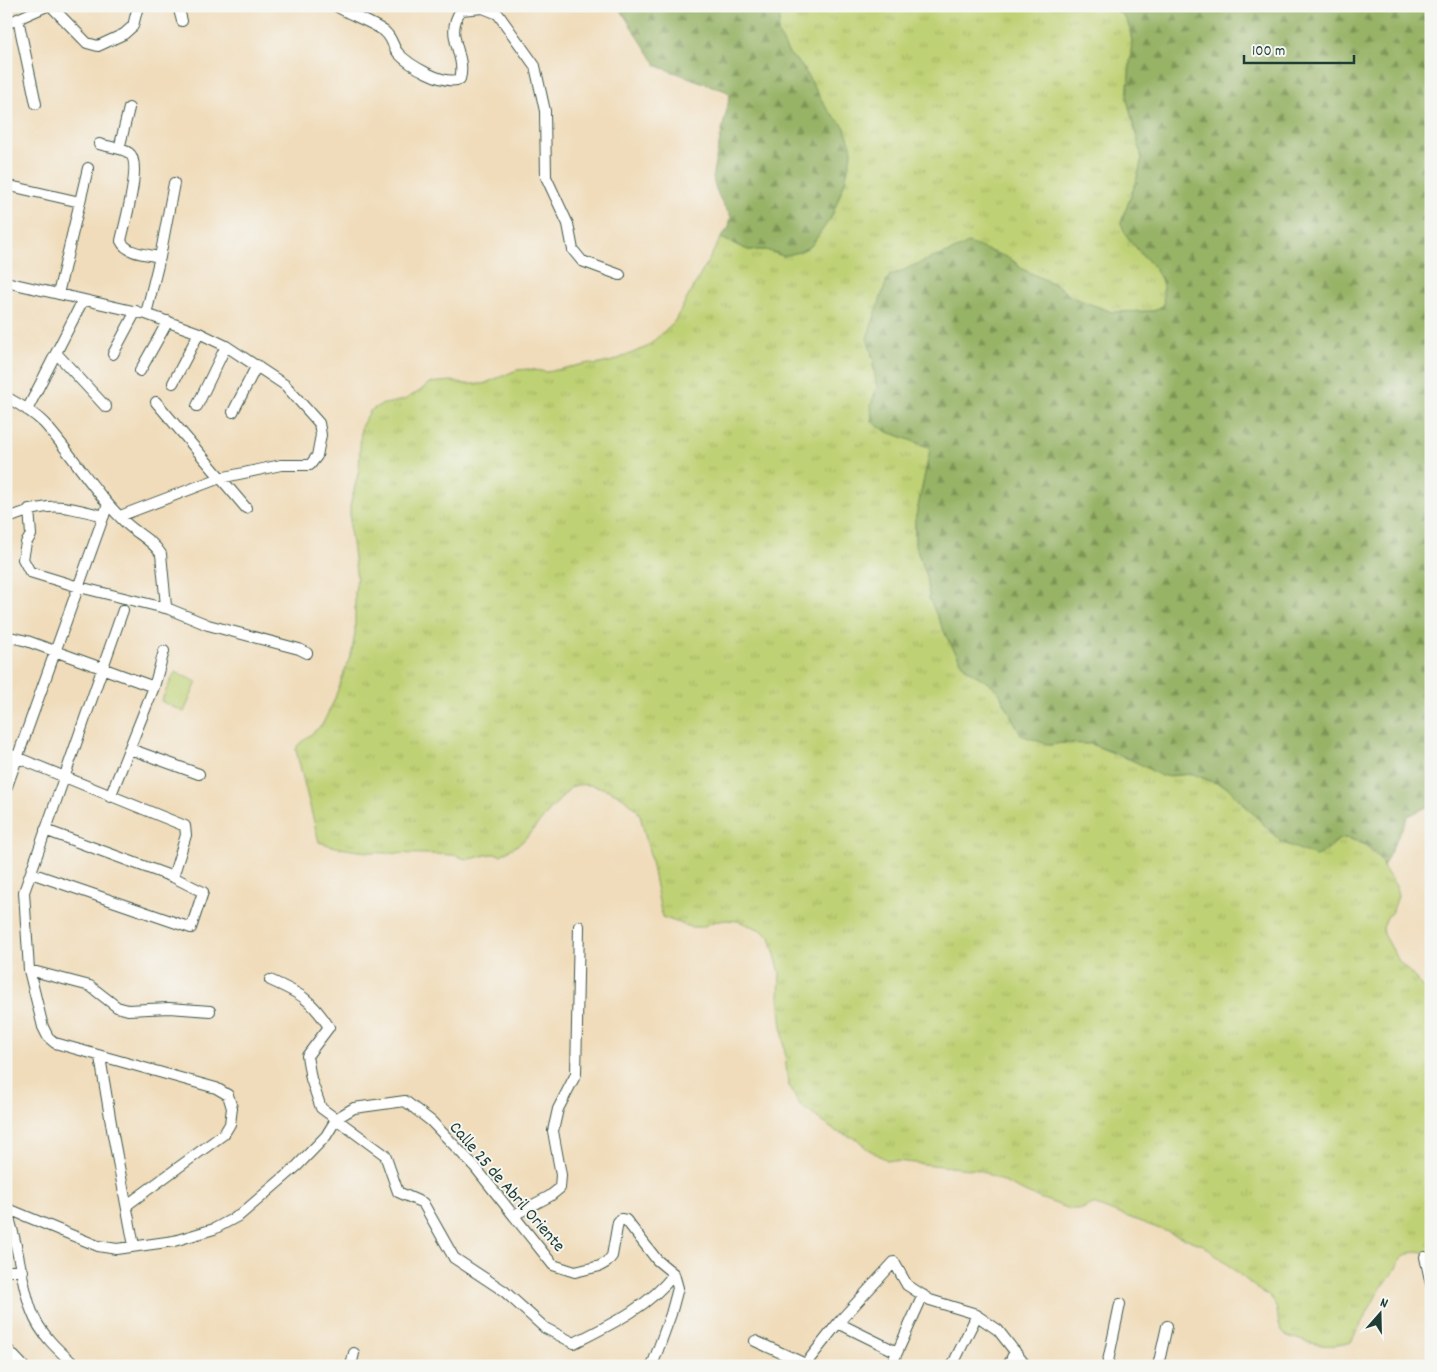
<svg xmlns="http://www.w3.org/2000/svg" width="1437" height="1372" font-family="Dekko,sans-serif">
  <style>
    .grass { fill: url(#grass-tufts); stroke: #6f8754 }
    .forest { fill: url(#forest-firs); stroke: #5b784d }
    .pitch { fill: #bfd174; stroke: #6f8754 }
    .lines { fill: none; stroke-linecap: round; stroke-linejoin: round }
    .minor-casing { stroke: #3e5548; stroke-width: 12 }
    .major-casing { stroke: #3e5548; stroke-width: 14 }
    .minor { stroke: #fff; stroke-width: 10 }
    .major { stroke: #fff; stroke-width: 12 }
    .labels { text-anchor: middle; stroke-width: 4; stroke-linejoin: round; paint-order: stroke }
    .street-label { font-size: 18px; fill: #1f3d34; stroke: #f6f6f2 }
  </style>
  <defs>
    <pattern id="grass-tufts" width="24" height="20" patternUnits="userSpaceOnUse" patternTransform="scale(1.25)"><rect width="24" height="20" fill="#bfd174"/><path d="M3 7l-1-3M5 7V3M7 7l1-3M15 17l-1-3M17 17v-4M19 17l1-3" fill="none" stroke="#a4b465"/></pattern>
    <pattern id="forest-firs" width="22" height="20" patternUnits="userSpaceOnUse" patternTransform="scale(1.25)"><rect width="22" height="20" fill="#97b366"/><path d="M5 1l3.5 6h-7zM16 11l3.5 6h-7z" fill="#7b9355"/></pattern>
  </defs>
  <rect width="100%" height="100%" fill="#f6f6f2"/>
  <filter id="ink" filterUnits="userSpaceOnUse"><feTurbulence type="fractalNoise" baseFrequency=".02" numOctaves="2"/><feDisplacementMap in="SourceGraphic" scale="10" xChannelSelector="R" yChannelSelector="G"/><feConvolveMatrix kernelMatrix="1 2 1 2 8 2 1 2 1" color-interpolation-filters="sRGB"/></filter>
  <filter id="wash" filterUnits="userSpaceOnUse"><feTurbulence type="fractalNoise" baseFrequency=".0096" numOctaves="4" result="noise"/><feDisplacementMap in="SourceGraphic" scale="20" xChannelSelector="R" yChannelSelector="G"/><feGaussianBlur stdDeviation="1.12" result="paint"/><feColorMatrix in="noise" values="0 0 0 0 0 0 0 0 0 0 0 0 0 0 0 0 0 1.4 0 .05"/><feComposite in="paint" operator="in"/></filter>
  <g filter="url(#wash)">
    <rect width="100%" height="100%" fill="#f0dcba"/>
    <path class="grass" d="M781,6H1109L1123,15L1129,26L1132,41L1127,99L1142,158L1136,182L1121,223L1142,256C1153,260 1162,277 1164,289C1164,294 1163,299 1164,305L1154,311L1112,312L1071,297L1058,286L1022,269L1014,261L963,246L923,264L890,275L871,355L874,360L873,365L877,387L871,405L886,431L926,446L930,450L915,521V545L926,574L929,598L950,643L963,664L966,669L992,685L1000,694L1021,735L1050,745L1061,743L1091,744L1170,776L1192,774L1227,787L1281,842L1326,852L1339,839L1348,838L1365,845L1382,861L1383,867L1396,886L1398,896L1392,913L1387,917L1383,928L1384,934L1399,961L1431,995V1253L1417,1251L1405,1255L1401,1259L1392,1275L1380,1289L1351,1342C1328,1350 1308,1343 1285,1335C1271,1321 1287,1304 1260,1291L1203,1245L1093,1204L1082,1209H1070L1029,1194L979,1170L887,1160L866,1148L857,1139L835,1131L800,1105L788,1084L779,998L780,973L770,937L761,930L738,921L726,920L713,922L702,927H691L662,917L649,851L640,815C630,796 591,778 571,787L522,842L501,855C489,851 479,859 467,859C462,859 458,855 452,855C408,852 361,857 319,842L296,750L298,745L322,725L333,703L352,651L355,633V591L357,579L350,530V506L359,470L361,427L370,411L380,405L404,400L420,391L429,383L452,381L464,384H483L517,370L529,369L547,372L589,363L595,365L613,361L647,347L674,322L721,238L748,250H766L783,256L799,252L811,246L832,216L845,181L852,151L844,126L827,109L801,65L789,54L777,33Z"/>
    <path class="forest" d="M618,6H781L778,33L789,54L801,65L827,109L844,126L851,145L852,151L845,181L832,216L811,246L799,252L783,256L766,250H748L721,238L729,227L731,216C723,206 712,186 713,172L730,95L726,91L657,66Z
      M1109,6H1431V805L1408,816L1383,867C1380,852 1357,834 1341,839C1330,842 1327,854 1315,856L1281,842L1227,787L1192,774L1161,776L1131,759L1091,744L1061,743L1050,745L1021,735L1000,694L992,685L971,672L963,664L947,638L929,598L926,574L915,545V521L930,450L926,446L886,431L872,422L871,405L877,387L873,365L874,360L867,338L887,280L890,275C898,274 905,269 912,266C931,258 951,253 968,243L1009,258L1022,269L1058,286L1071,297L1112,312L1154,311L1164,305C1162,295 1165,286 1160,277C1149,256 1128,247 1121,223L1136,182L1142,158L1127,99L1132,41L1129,26L1123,15Z"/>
    <path class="pitch" d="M175,672L197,682L184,712L161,701Z"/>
  </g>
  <g filter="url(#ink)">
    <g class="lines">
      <defs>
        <path id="minor" d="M51,6L87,43L98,46L124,34L133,26L138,6
          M178,6L182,21
          M336,6C352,16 370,21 384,31C393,38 392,46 398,53C409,65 444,86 460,79C467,54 443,36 461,10L483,8L498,14L535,66L545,111L546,177L568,224L573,250L582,261L620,275
          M18,19L36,104
          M6,24L47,6
          M99,144C108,147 122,148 129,153C143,162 124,225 121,241C127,254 147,254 160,257
          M119,149L129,108
          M10,186L80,202
          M6,282L146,314L199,333L226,346L285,385L319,423L321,435L317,456L310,465H281L220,478L120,516
          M58,294L88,168
          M146,314L160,257L174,183
          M56,353L106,407
          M113,354L136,311
          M140,371L168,321
          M173,383L199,333
          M6,397C19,404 34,413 44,423C73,455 95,494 127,524C139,535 152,540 161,554L166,606L169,609
          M156,402L246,508
          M197,406L226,346
          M27,410L83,300
          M233,412L257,365
          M29,509L31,535L26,543L23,559L30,572L79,587L169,609L208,625L299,649L307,653
          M6,519C49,501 60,505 104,516
          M123,610L24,892L29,970L43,1027L48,1037L55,1043L216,1088L228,1095L232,1108L230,1124L224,1134L127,1205
          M6,636L27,641L154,687
          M130,749L199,774
          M6,753L185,826L186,835L173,877
          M6,789L108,504
          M110,797L154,687L164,651
          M31,873L191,928L203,892L173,877L45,830
          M29,970L90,986L117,1007L128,1010L169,1008L210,1011
          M270,980C301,994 310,998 329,1027L307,1056L311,1079L321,1108L385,1155L398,1192L423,1203L454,1258L504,1291L545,1328L574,1343C610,1325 650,1306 674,1274
          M100,1057L113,1135L134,1246
          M6,1208L98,1246L117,1249L174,1241L214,1229L240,1215L297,1166L326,1136L337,1118L354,1108L405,1101L431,1121L475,1167L553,1265L575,1272L600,1266L607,1262L612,1256L618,1222L621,1219L626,1220L657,1260L674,1274L678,1288L671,1314L652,1366
          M6,1210C19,1243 20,1281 32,1312C40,1334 59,1351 76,1366
          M514,1215L550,1196L560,1188L561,1175L553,1131L558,1109L576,1074L579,926
          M1425,1257L1431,1284
          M6,1271H23
          M838,1323L897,1352
          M755,1341L810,1366
          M351,1366L354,1353
          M804,1366L838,1323L894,1262L907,1285L930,1300L973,1313L998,1330L1026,1366
          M891,1366L923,1295
          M952,1366L977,1315
          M1008,1366L1015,1351
          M1107,1366L1120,1304
          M1158,1366L1167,1326"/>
        <path id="major" d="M6,1349L22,1366"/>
      </defs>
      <use href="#minor" class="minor-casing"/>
      <use href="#major" class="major-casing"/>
      <use href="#minor" class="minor"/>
      <use href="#major" class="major"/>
    </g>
  </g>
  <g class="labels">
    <g class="street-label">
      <text transform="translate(508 1186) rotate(49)" y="6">Calle 25 de Abril Oriente</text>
    </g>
  </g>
  <rect width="1437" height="1372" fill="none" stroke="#f6f6f2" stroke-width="25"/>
  <g transform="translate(1380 1314) rotate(20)" stroke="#f6f6f2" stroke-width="4" paint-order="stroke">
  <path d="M0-4L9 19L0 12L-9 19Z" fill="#1f3d34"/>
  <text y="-8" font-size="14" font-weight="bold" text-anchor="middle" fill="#1f3d34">N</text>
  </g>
  <path d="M1244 55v8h110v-8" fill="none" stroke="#1f3d34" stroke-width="2.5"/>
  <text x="1252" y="55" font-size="15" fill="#1f3d34" stroke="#f6f6f2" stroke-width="4" paint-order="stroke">100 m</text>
</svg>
